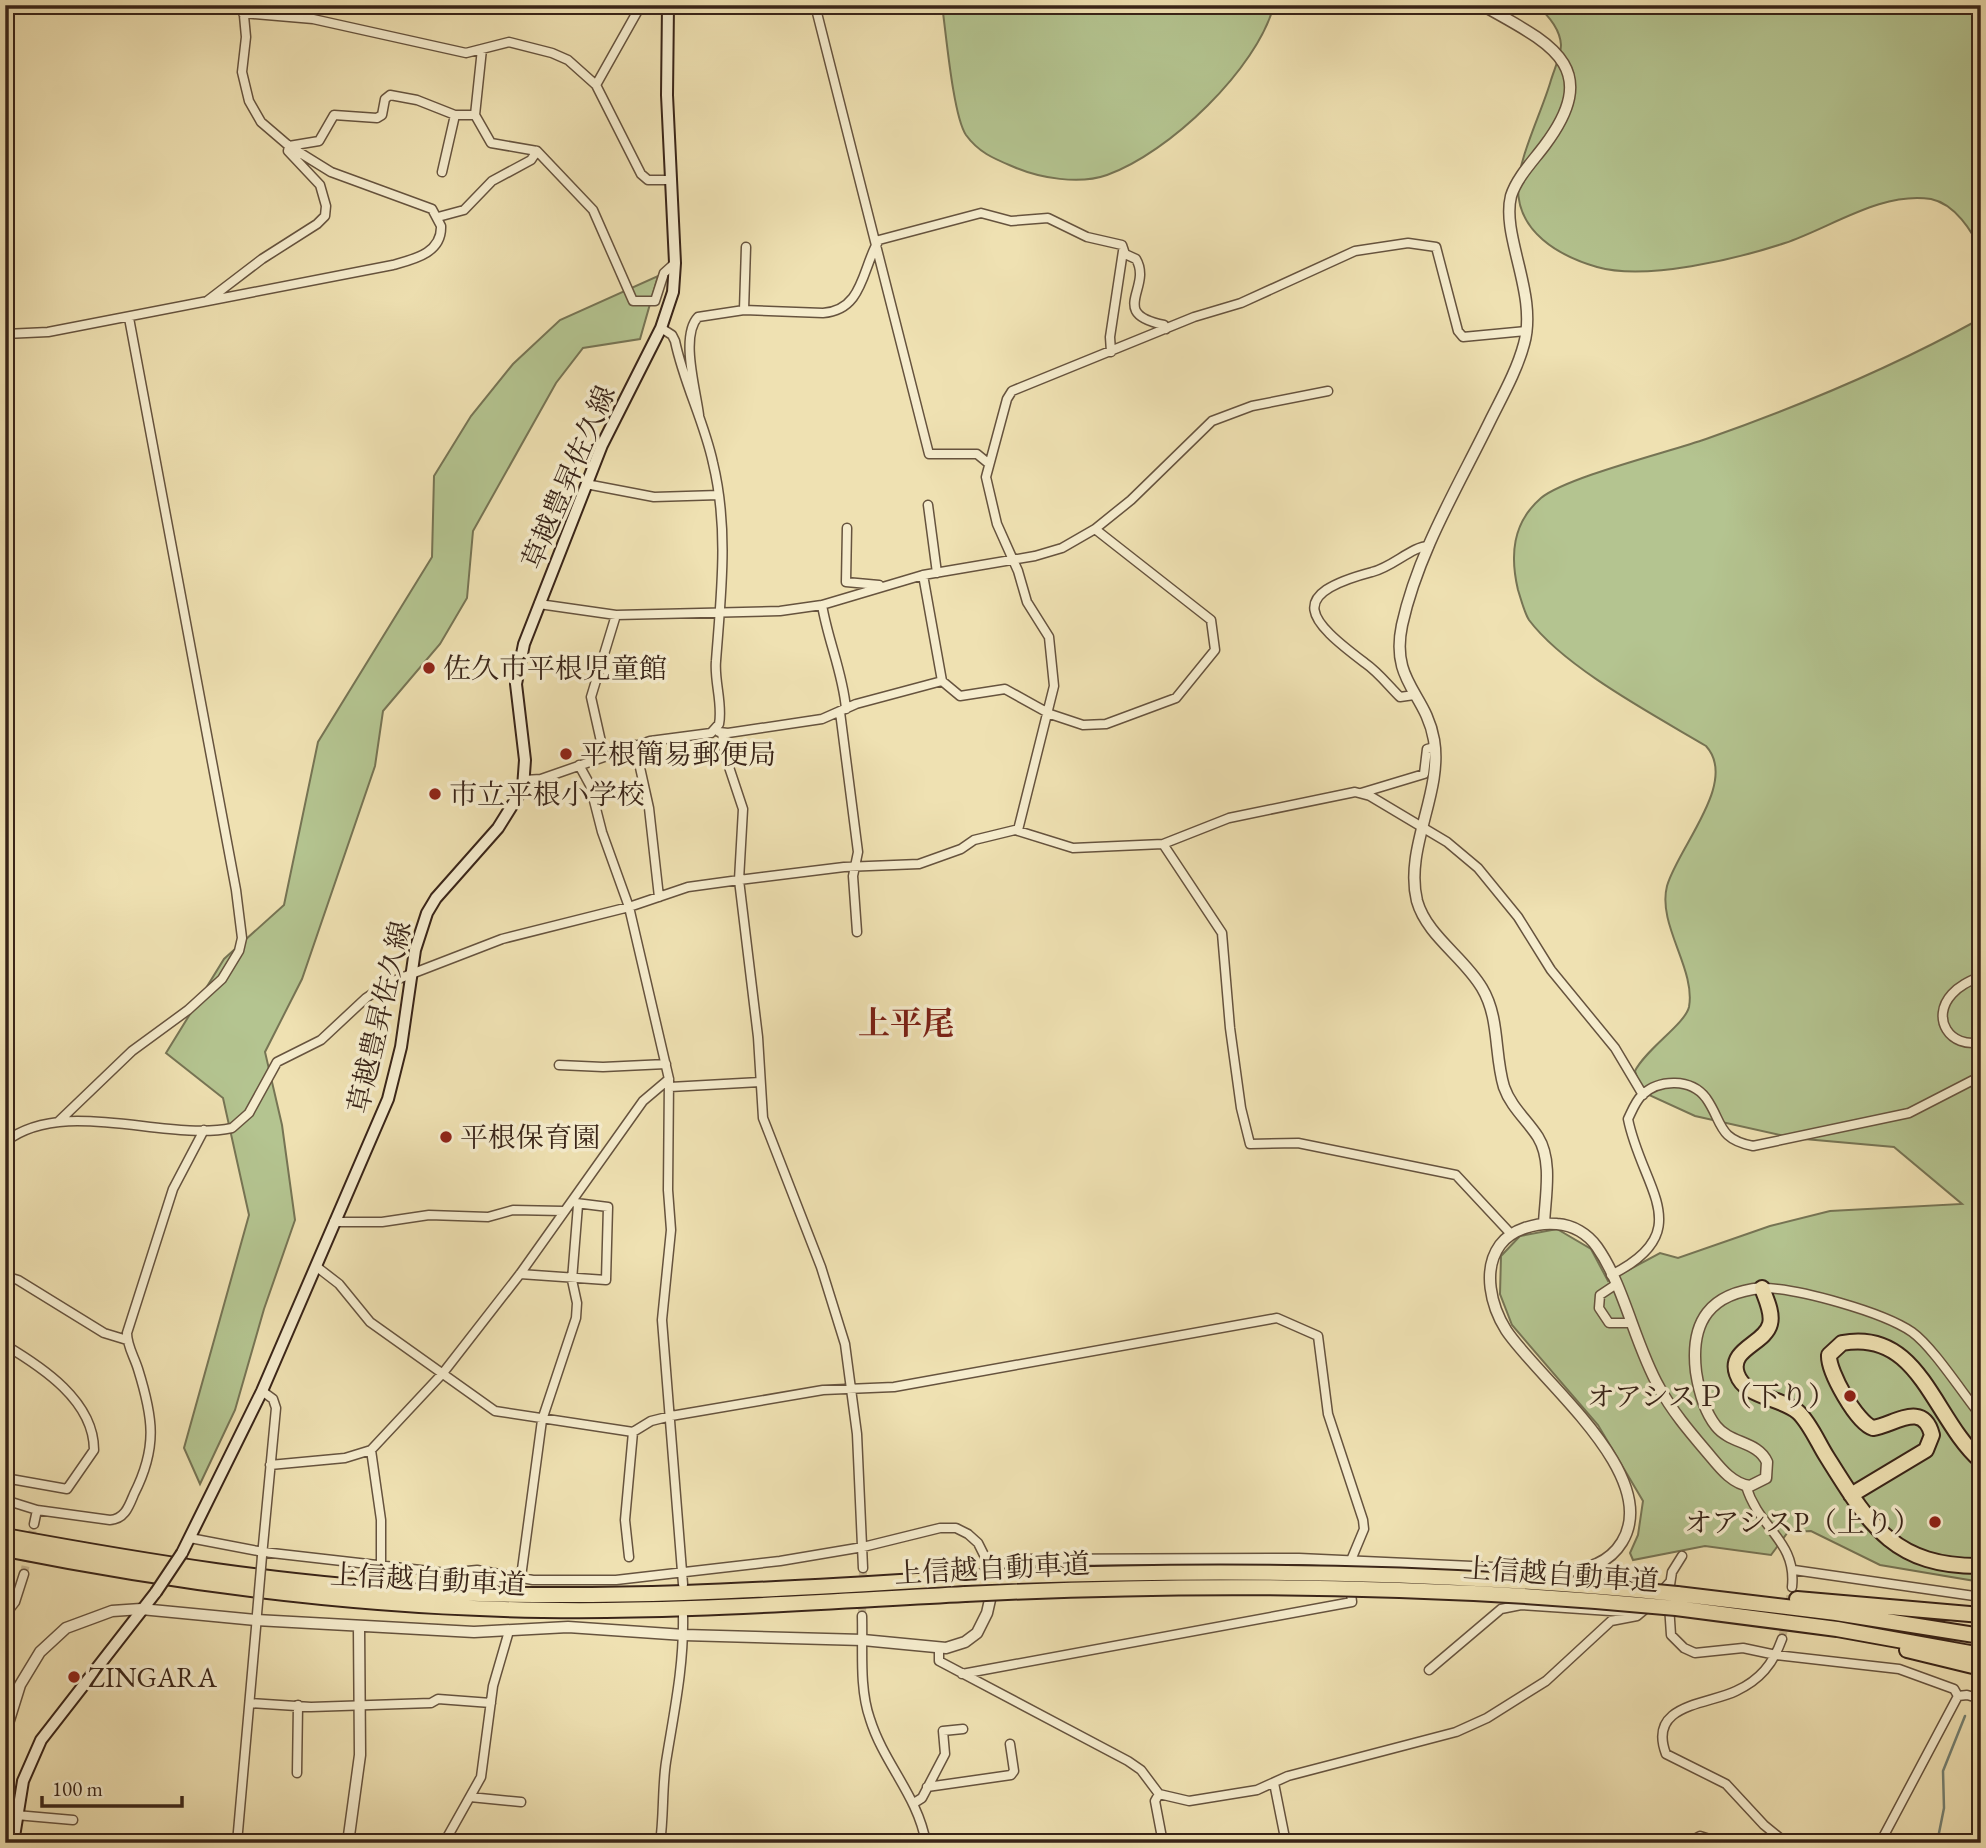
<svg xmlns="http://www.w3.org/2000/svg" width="1986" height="1848" font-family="'EB Garamond','Noto Serif JP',serif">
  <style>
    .green { fill: #b4c490; stroke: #767454; stroke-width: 2 }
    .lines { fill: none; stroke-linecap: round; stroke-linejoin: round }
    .stream { stroke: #738073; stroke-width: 2.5 }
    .minor-tunnel { stroke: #cbbb93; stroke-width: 8; stroke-dasharray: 8 4; stroke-linecap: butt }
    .minor-casing { stroke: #66533e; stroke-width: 11 }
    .tertiary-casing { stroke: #66533e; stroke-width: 13 }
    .secondary-casing { stroke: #392418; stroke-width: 14 }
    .motorway-casing { stroke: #392418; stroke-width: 18 }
    .minor { stroke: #f5eccd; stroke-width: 8 }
    .tertiary { stroke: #f5eccd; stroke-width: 10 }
    .secondary { stroke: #f5eccd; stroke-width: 10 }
    .motorway { stroke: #efe1b2; stroke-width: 14 }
    .minor-bridge-casing { stroke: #66533e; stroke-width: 11; stroke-linecap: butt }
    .secondary-bridge-casing { stroke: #392418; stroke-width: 14; stroke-linecap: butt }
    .motorway-bridge-casing { stroke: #392418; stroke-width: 18; stroke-linecap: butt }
    .minor-bridge { stroke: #f5eccd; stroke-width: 8 }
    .secondary-bridge { stroke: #f5eccd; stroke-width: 10 }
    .motorway-bridge { stroke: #efe1b2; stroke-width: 14 }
    .poi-dot { fill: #8f2418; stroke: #f5eccd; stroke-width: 2.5 }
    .labels { text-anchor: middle; stroke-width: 7; stroke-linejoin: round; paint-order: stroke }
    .street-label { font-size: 28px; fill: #392418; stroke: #f5eccd }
    .poi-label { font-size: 28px; fill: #392418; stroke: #f5eccd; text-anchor: start }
    .quarter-label { font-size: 32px; font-weight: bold; fill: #7a1f14; stroke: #f5eccd }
  </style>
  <rect width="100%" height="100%" fill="#efe1b2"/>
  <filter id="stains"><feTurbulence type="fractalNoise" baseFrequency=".00286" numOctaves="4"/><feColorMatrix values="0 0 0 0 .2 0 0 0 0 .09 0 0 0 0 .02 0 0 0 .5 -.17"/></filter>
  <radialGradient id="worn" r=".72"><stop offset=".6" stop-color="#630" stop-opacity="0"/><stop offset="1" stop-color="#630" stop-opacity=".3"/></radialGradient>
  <path class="green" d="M942,5H1274C1257,69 1169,153 1107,175C1079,185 1040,178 1014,167C995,159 979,153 966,135C953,116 946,32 942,5Z
    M1536,5H1981V251C1972,231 1955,204 1931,199C1882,191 1830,228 1785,243C1737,259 1646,281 1597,267C1559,256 1517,232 1518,187C1518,159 1543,109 1551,80C1554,70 1561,55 1561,45C1560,29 1548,15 1536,5Z
    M658,276L640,339L583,348L556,383L473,531L467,598L440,644L383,711L375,766L302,979L265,1052L282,1125L295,1220L264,1309L235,1410L200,1484L184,1448L249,1215L223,1098L166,1053L224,959L284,905L318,742L432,557L434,476L471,416L513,364L560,320Z
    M1981,315V1582L1880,1565L1811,1531L1788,1532L1771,1555L1705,1546L1633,1560L1630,1553L1638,1535L1643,1501L1598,1425L1512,1325L1500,1294L1501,1256L1520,1236L1557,1229L1591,1249L1608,1281L1660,1253L1678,1258L1770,1226L1830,1211L1962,1204L1894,1147L1793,1138L1695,1116L1649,1095L1639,1084L1635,1071C1646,1049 1685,1024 1689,1007C1696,969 1657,925 1667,886C1678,847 1739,782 1706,746C1654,715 1565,668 1529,620C1524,612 1521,599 1518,590C1510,556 1512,523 1541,498C1567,477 1669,452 1706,439C1800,406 1891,368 1978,320Z"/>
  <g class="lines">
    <path class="stream" d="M1976,1685L1979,1676
      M1937,1843L1944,1808L1943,1771L1965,1716"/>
    <path class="minor-tunnel" d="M24,1574L34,1524
      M862,1616L863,1568
      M1782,1639L1792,1587
      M1978,1697L1981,1688"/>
    <defs>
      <path id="minor" d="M815,5L929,454H977L988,463
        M243,13L313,19L466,53L509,42L552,53L568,60L596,85L641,174L648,180H670
        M482,49L475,115L491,143L537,151L593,210L633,301H655L664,273L675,263
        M596,85L641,5
        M442,172L455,115
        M438,217L464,210L492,181L531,160L537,151
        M207,301L262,259L317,224L325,216L326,206L320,185L288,151L289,146L319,141L334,115L377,118L382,115L385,99L390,95L417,100L455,115H475
        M744,310L746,247
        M5,334L48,332L393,265C414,259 442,253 441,226L432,209L331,172L289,146L261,122L249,101L242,72L246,37L243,5
        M1111,352L1110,337L1123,251
        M699,415C696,390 680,336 698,317L744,310L823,313C864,310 862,267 879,240L981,213L1011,221L1048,218L1087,237L1122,245L1125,254L1136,259C1153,288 1107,313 1164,325L1166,329
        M586,484L654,497L719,495
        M928,505L937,573
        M847,528L846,582L879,585
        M923,575L942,681L960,696L1005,689L1050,714L1083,725L1106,724L1176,698L1215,650L1211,620L1095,529
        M539,604L616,615L780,611L822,605L923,575L1035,556L1062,548L1095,529L1131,500L1212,421L1252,406L1328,391
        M822,605C828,641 843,673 846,709
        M1414,695L1400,697C1388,685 1378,672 1365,663C1308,620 1285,595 1372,572C1393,567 1412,546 1429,546
        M840,712L858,852L853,876L857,932
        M719,732L728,733L822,719L856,704L942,681
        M722,733L725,755L743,809L739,880L844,867L919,864L961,849L974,840L1015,830L1073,848L1163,844L1229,818L1355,792L1370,796L1447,842L1478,868L1518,917L1551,970L1615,1048L1643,1095
        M635,745L649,808L659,897
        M604,755L591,697L616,615
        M579,765L590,785L602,832L629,907L669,1079L668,1190L671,1230L662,1320L683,1584
        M524,780L541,779L650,741L711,733L719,724C723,704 714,681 716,661C721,594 729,529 713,463C704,421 684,384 675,341L672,335L661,328
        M1361,793L1424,774L1427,749L1435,747
        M1018,830L1054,686L1049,637L1027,602L1018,571L997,524L986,477L1007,399L1012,391L1194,317L1241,303L1355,251L1408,243L1436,247L1458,331L1463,337L1527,331
        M1163,844L1222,933L1230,1028L1241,1108L1250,1144L1298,1143L1456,1175L1511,1234
        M1981,976C1970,981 1960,985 1952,994C1930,1018 1950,1049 1981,1042
        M559,1065L603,1067L666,1064
        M670,1087L760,1082
        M58,1122L132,1051L188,1010L222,979L239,951L242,938L236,890L129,318
        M5,1142C64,1096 165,1142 232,1128L249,1113L277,1062L321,1040L366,998L388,983L502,939L629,907L688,887L739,880L758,1037L763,1118L821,1267L845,1344L857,1434L863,1568
        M334,1222H382L429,1215L488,1217L513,1210L563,1211
        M317,1267L339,1284L370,1322L495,1411L633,1432L651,1421L671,1416L823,1390L894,1387L1277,1318L1318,1336L1328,1414L1363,1520L1364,1529L1349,1565
        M520,1274L606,1280L608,1207L576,1203
        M1611,1275C1699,1231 1642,1189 1628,1119C1632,1111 1635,1102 1642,1095C1659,1079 1691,1078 1706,1098C1723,1122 1717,1139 1753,1146L1909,1113L1981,1076
        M5,1276L18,1280L104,1333L127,1340
        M1615,1285L1600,1295L1599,1308L1609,1323H1630
        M1762,1288C1797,1288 1883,1312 1912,1332C1933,1347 1963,1394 1981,1416
        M5,1345C42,1367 94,1401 94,1450L67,1489L5,1478
        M262,1391L273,1399L276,1408L262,1556
        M371,1450L381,1520V1564
        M270,1465L345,1458L371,1450L443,1373L520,1274L643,1101L669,1079
        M1746,1486C1759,1529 1797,1541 1792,1587
        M5,1500L37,1510L110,1520C125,1519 129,1506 134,1494C158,1447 153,1417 138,1369C134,1356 127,1346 127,1333L173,1189L204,1130
        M34,1524L37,1510
        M190,1538L263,1552L447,1573L477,1570L533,1580H616L780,1561L863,1547L940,1528H956L968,1534L978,1543L985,1557L999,1567
        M629,1557L625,1520L633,1432
        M1794,1570L1981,1597
        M521,1577L542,1420L576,1318L577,1303L572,1280L578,1205
        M1670,1585L1672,1572L1682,1556
        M1660,1593L1670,1582
        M1669,1605L1671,1635L1684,1648L1695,1653L1743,1648L1776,1655L1899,1669L1954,1689L1958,1696
        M5,1615L15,1602L24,1574
        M862,1616C863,1649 859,1688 870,1719C884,1764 918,1796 926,1843
        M1782,1639C1773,1664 1760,1680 1736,1691C1707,1705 1647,1704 1666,1754L1726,1784L1764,1825L1786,1843
        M939,1648V1661L1128,1761L1141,1770L1159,1794L1189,1801L1257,1790L1288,1776L1456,1732L1487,1718L1546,1681L1611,1621L1637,1616L1649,1606
        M1429,1670L1501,1609L1521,1605L1640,1613
        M962,1674L1352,1602L1350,1585
        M1958,1696L1967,1695L1981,1699
        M250,1703L311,1707L431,1703L438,1699L491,1703
        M297,1773L298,1705
        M1274,1783L1286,1843
        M927,1787L1011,1775L1014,1771L1010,1744
        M1159,1794L1155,1801L1163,1843
        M470,1797L521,1802
        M914,1803L922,1798L945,1754L943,1731L963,1729
        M16,1815L73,1820
        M237,1843L257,1616
        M444,1843L481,1777L493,1686L509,1631
        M660,1843C664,1816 662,1788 666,1762C674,1712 684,1666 683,1616
        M1687,1843L1700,1836L1722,1843
        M1880,1843L1958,1696"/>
      <path id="tertiary" d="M1482,5C1547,42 1605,65 1545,145C1534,160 1517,177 1511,196C1501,236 1538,294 1524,344C1517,370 1503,395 1491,419C1459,485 1418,552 1402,625C1390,682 1426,693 1434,740C1443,793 1404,848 1417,901C1427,936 1464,957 1482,988C1500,1018 1494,1054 1504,1087C1511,1107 1527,1120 1538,1137C1553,1161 1545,1198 1544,1224
        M5,1733L20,1685L40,1652L66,1628L112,1611L141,1609L256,1620L474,1632L568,1627L684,1635L863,1640L946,1648L965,1642L977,1633L987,1613L996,1573L1004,1563L1014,1560L1299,1559L1559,1571C1584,1571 1608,1565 1622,1542C1663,1475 1538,1379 1506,1330C1491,1306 1482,1270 1500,1245C1512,1229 1537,1222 1557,1224C1573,1225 1588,1234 1597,1247C1624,1285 1635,1345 1659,1387C1672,1411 1689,1431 1706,1451C1718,1465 1731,1484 1750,1486L1766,1478L1767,1462C1758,1441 1730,1444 1716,1426C1704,1411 1699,1391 1696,1372C1690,1321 1710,1293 1762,1288
        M348,1843L360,1755L359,1627"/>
      <path id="secondary" d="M182,1553L262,1391L388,1099L401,1047L415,950L427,913L436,898L498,828L523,788L525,760L516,684L524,644L602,445L661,328L673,292L675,263L667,95L668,5
        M13,1843L23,1781L41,1740L156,1592"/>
      <path id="motorway" d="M1762,1288C1766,1299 1773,1313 1770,1324C1765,1344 1728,1349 1737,1374C1745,1398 1781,1397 1798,1412C1810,1423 1818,1443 1827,1457C1869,1524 1893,1567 1981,1566
        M1851,1495L1926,1450L1932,1435C1923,1400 1894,1425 1873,1428C1857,1423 1828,1372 1829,1355L1842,1343C1920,1328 1933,1419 1981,1461
        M5,1536C146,1562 287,1585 430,1592C609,1601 786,1589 965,1578
        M5,1549C170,1582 336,1604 504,1609C658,1614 812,1602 965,1594
        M1677,1594L1836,1613L1981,1636
        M1797,1599L1981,1615
        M1676,1608L1837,1629L1981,1655
        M1907,1650L1981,1668"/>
    </defs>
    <use href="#minor" class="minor-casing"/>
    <use href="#tertiary" class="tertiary-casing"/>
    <use href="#secondary" class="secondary-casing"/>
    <use href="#motorway" class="motorway-casing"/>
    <use href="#minor" class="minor"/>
    <use href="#tertiary" class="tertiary"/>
    <use href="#secondary" class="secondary"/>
    <use href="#motorway" class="motorway"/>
    <defs>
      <path id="minor-bridge" d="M257,1614L262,1556"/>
      <path id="secondary-bridge" d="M156,1592L182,1553"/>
      <path id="motorway-bridge" d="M965,1578C1203,1568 1439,1570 1677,1594
        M965,1594C1203,1582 1439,1585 1676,1608"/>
    </defs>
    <use href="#minor-bridge" class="minor-bridge-casing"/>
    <use href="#secondary-bridge" class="secondary-bridge-casing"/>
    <use href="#motorway-bridge" class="motorway-bridge-casing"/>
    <use href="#minor-bridge" class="minor-bridge"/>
    <use href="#secondary-bridge" class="secondary-bridge"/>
    <use href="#motorway-bridge" class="motorway-bridge"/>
  </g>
  <g class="poi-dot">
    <circle cx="429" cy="668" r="7"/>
    <circle cx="566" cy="754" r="7"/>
    <circle cx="435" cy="794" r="7"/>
    <circle cx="446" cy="1137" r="7"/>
    <circle cx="1850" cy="1396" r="7"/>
    <circle cx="1935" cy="1522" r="7"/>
    <circle cx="74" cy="1677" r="7"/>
  </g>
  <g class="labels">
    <g class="street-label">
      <text transform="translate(568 477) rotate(-67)" y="10">草越豊昇佐久線</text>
      <text transform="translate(379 1017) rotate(-77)" y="10">草越豊昇佐久線</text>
      <text transform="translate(992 1568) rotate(-3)" y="10">上信越自動車道</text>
      <text transform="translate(1561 1574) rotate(4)" y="10">上信越自動車道</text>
      <text transform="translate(428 1579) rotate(3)" y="10">上信越自動車道</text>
    </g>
    <g class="poi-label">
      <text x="443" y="678">佐久市平根児童館</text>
      <text x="580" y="764">平根簡易郵便局</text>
      <text x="449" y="804">市立平根小学校</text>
      <text x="460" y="1147">平根保育園</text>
      <text x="1836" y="1406" text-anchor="end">オアシスＰ（下り）</text>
      <text x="1921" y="1532" text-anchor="end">オアシスP（上り）</text>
      <text x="88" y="1687">ZINGARA</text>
    </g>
    <g class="quarter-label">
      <text x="906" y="1034">上平尾</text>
    </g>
  </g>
  <rect width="1986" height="1848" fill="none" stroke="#efe1b2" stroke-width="28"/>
  <rect x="7" y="7" width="1972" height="1834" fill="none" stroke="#392418" stroke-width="3.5"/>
  <rect x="14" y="14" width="1958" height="1820" fill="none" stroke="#392418" stroke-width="2"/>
  <path d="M42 1796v10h140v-10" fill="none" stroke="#392418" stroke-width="3.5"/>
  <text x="52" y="1796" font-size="21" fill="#392418" stroke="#f5eccd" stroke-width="5" paint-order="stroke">100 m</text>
  <rect width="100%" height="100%" filter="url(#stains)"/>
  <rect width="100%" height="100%" fill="url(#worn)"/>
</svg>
